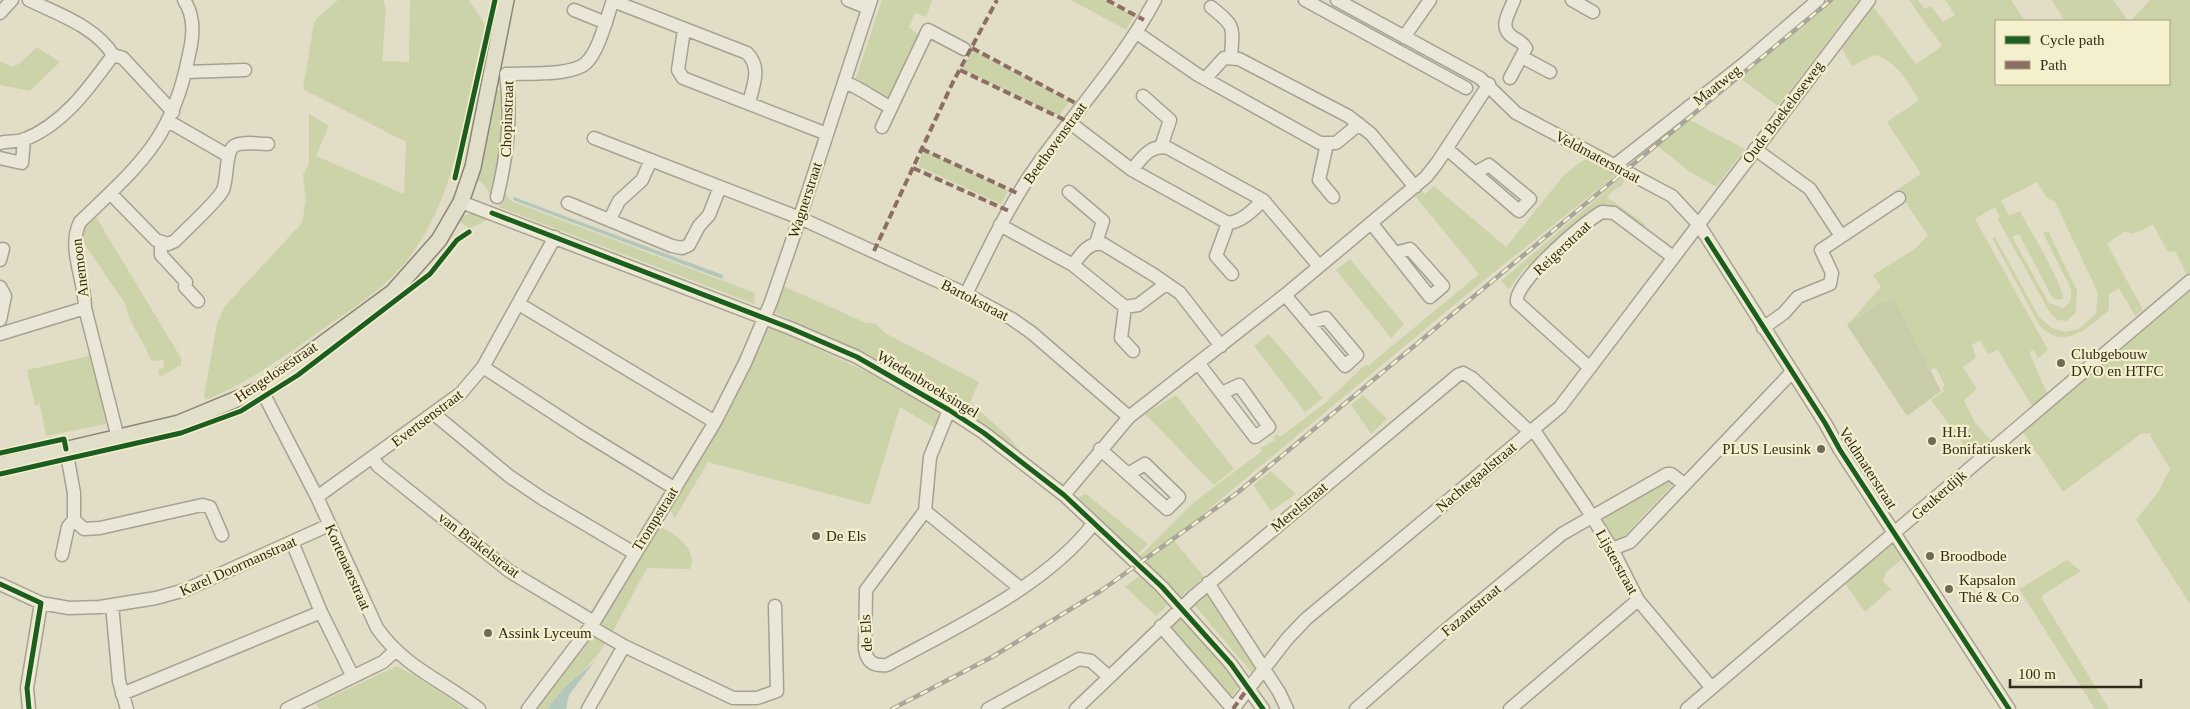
<svg xmlns="http://www.w3.org/2000/svg" width="2190" height="709" font-family="Georgia,serif">
  <style>
    .green { fill: #cdd3a9 }
    .cemetery { fill: #c8cca9 }
    .water { fill: #b4c7bd }
    .lines { fill: none; stroke-linecap: round; stroke-linejoin: round }
    .minor-casing { stroke: #a6a191; stroke-width: 15 }
    .major-casing { stroke: #8c8678; stroke-width: 18 }
    .minor { stroke: #eae7d9; stroke-width: 12 }
    .major { stroke: #e1deca; stroke-width: 15 }
    .rail-casing { stroke: #a8a59a; stroke-width: 4.5 }
    .rail { stroke: #f4efcc; stroke-width: 2.5; stroke-dasharray: 8; stroke-linecap: butt }
    .quiet { stroke: #8d6e63; stroke-width: 4; stroke-dasharray: 8 4; stroke-linecap: butt }
    .cycleway-casing { stroke: #f4efcc; stroke-width: 8 }
    .cycleway { stroke: #1b5e20; stroke-width: 5 }
    .poi-dot { fill: #706957; stroke: #f4efcc; stroke-width: 2 }
    .labels { text-anchor: middle; stroke-width: 4.5; stroke-linejoin: round; paint-order: stroke }
    .street-label { font-size: 15px; fill: #332a1b; stroke: #f4efcc }
    .poi-label { font-size: 15px; fill: #332a1b; stroke: #f4efcc; text-anchor: start }
  </style>
  <rect width="100%" height="100%" fill="#e2ddc7"/>
  <path class="green" d="M338,0H383L386,9L382,61L409,62L410,0H469L485,25C464,108 458,207 397,272C374,296 343,315 316,334C280,359 245,385 205,400L204,396L217,324L225,306L302,223L306,200L303,175L309,163V114L329,126L316,156L404,194L406,142L303,89L314,23L318,17Z
    M882,0H932L926,17L915,13L909,27L920,36L889,102L855,81Z
    M1071,0H1104L1134,16L1126,30Z
    M1828,0H1859L1778,106L1737,76Z
    M1909,0H1918L1925,9L1931,6L1943,22L1955,15L1945,0H2011L2025,21H1996V84H2067L2069,86L2071,84H2169V21H2130L2150,0H2190V275L2188,277L2175,251L2168,252L2153,225L2133,234L2125,231L2107,244L2143,310L2135,316L2119,288L2109,294V310C2090,326 2065,352 2040,326L1992,238L1995,237L2039,317L2052,328L2065,332L2079,329L2096,313L2098,293L2055,202L2047,198L2037,182L2001,200L2009,216L2020,211C2027,225 2066,289 2063,299H2055L2051,295L2019,234L2012,237L2049,303L2063,308C2071,303 2072,299 2071,289L2043,233L2048,231L2077,291L2076,312L2067,321L2057,320L2049,311L1997,218L2000,217L1995,207L1975,219L2048,350L2038,358L2034,350L2029,352L2047,393L2032,406L1998,350L1988,354L1980,340L1972,345L1976,358L1963,367L1977,389L1964,400L1975,423L1991,440L1972,456L1931,400L1944,391L1942,388L1945,386L1936,368L1930,370L1894,299L1877,304L1847,325L1881,287L1873,275L1915,249L1928,235L1897,190L1921,174L1887,122L1919,100C1907,82 1897,61 1875,55L1852,66L1839,44L1870,2L1916,64L1942,46Z
    M2052,0H2113L2128,21H2065Z
    M37,47L60,62L30,91L0,85V61L12,67L19,64Z
    M973,50L1070,101L1059,116L962,69Z
    M499,90L504,93L500,153L491,197L485,185L478,180L479,164L495,92Z
    M1686,118L1745,149L1716,187L1689,171L1655,144Z
    M923,150L1008,190L1001,204L918,166Z
    M1585,159L1616,175L1483,281L1173,539L1204,577L1180,597L1139,557L1193,503L1262,451L1260,448L1275,440L1273,437L1277,434L1280,437L1325,403L1366,364L1368,366L1479,274L1415,196L1421,190L1425,194L1434,186L1506,247L1564,175Z
    M1622,177L1625,178L1622,186L1615,189L1607,197L1645,224L1641,230L1612,209L1533,269L1527,265L1509,289L1501,281Z
    M504,191L511,201L755,293L754,304L499,207Z
    M93,212L181,358V365L160,377L158,369L164,368L163,360L151,361C145,341 128,323 126,305L79,236Z
    M472,213L488,219L470,229L458,221L461,216Z
    M1350,259L1404,324L1391,338L1336,270Z
    M779,284L866,323H875L885,333L979,382L970,402L1011,439L1025,458L911,380L867,355L776,313L773,310Z
    M2190,290V604L2136,520L2158,492L2170,469L2151,437L2150,433L2141,434L2063,492L2022,431Z
    M768,326L891,383L940,411L935,428L900,407L870,505L708,462L675,518L667,505Z
    M1269,334L1323,398L1305,412L1254,346Z
    M94,355L107,415L106,424L46,436L40,404L35,406L27,370Z
    M1176,395L1234,469L1214,485L1145,414Z
    M1363,395L1387,419L1371,434L1351,405Z
    M1271,471L1296,494L1271,511L1253,485Z
    M1664,480L1673,484L1614,547L1597,516Z
    M1086,494L1148,544L1137,555L1131,551L1078,497Z
    M655,526C671,529 700,550 690,569L647,568L613,631L601,625L600,621Z
    M1892,544L1897,547L1903,558L1886,572L1883,581L1891,589L1865,612L1844,582Z
    M2067,560L2081,571L2043,595L2042,599L2109,709H2095L2019,589Z
    M1139,576L1169,604L1156,616L1125,587Z
    M1209,591L1259,665L1253,674L1195,606Z
    M1181,617L1216,654L1239,686L1229,701L1170,634V626Z
    M590,633L608,639C592,667 568,683 547,709H533Z
    M397,666L419,678L465,709H320L316,704Z"/>
  <path class="cemetery" d="M1894,299L1941,391L1907,416L1847,325L1877,304Z"/>
  <path class="water" d="M514,197L723,275L722,279L513,200Z
    M594,662L569,695L566,709H547L565,687Z"/>
  <g class="lines">
    <defs>
      <path id="minor" d="M29,0C58,14 96,27 113,55L123,58L173,112
        M848,0L868,8
        M1305,0L1466,88
        M1337,0L1480,78L1516,113L1672,196L1699,225L1825,423L1840,450L2009,709
        M1572,0L1593,12
        M613,1L747,53C762,68 753,85 749,103
        M1211,7C1236,27 1233,26 1231,57
        M574,10L606,23
        M0,13L12,0
        M684,30L678,70L683,78L827,134
        M1137,33L1198,75L1320,143H1336L1359,124
        M1404,37L1430,0
        M1522,57L1550,72
        M186,72L245,70
        M1510,78L1526,48C1523,43 1520,41 1514,38C1498,28 1508,15 1514,0
        M1205,79L1224,58L1239,59L1348,116L1371,134L1415,187
        M844,82C861,88 874,99 890,107
        M1143,96L1170,120L1161,147
        M168,121L227,155
        M1069,122L1132,170L1228,223C1243,221 1253,210 1263,200
        M882,127L928,30L964,49
        M594,138L800,218L966,294L1012,319L1032,333L1129,417
        M0,143C7,141 15,142 23,140C63,125 89,88 113,55
        M1327,144L1319,180L1333,197
        M1447,149L1519,211L1530,199L1489,165L1475,173
        M1755,149L1810,189L1841,236
        M0,158L22,163L24,139
        M1614,166L1745,63L1818,0
        M1132,170C1142,158 1150,144 1168,148L1263,200L1319,266
        M1069,192L1103,221L1096,243
        M111,194L156,240L168,244L175,241C186,229 217,202 223,190C228,178 225,152 234,146C241,141 259,144 268,144
        M497,197C507,156 512,117 506,74C526,73 572,76 586,63C599,51 607,17 613,0
        M461,202L790,328L857,357L949,410L984,433L1064,495L1162,587L1231,664L1263,709
        M568,203L672,246L682,248L689,245L699,226L709,215L720,187
        M610,219L619,201L642,180L651,160
        M1228,223L1216,256L1232,274
        M1372,224L1430,297L1443,286L1410,249L1395,253
        M1000,225L1073,265L1125,307L1138,305L1166,284
        M161,243V255L186,282L185,287L198,301
        M0,260L3,249
        M1073,265C1081,254 1088,242 1103,244L1154,275L1180,293L1221,346
        M0,287L5,296L0,320
        M966,294C988,250 1009,204 1038,164C1077,109 1123,60 1155,0
        M1285,295L1345,366L1357,355L1326,318L1309,323
        M519,304L715,422
        M1125,307L1121,338L1133,351
        M1763,328L1784,313L1798,297L1830,284L1832,273L1821,250L1899,198
        M0,334L85,308
        M1199,364L1255,437L1269,427L1239,385L1222,393
        M483,367L584,433L674,488
        M1590,368L1517,302C1513,283 1585,221 1602,212L1614,213L1673,257
        M261,389L317,497L377,628C405,668 442,680 479,709
        M949,410L930,457L925,511L866,590L865,649C867,663 874,666 887,665C956,627 1046,586 1094,523
        M434,414L509,476L543,499L634,553
        M1533,429L1584,504L1612,549L1638,600L1711,687
        M118,438L85,308C85,280 67,248 80,222C136,168 172,140 188,59C193,39 196,18 184,0
        M1100,449L1167,509L1179,497L1145,464L1128,474
        M373,458L378,466L509,571L594,622
        M1064,495L1129,417L1285,295L1426,177L1437,163L1489,84
        M317,497L461,393L483,367L555,237
        M925,511L1020,588
        M74,520L84,529L100,528L202,505L210,507L222,535
        M292,542L321,612L353,677
        M1612,549L1630,542L1792,372
        M62,555L68,527L74,520V493L66,449
        M1208,583L1279,692L1287,709
        M0,584L41,603L69,608L100,607L156,598L185,590L329,525
        M112,605L119,681L127,709
        M1161,626L1233,709
        M591,627L624,646L733,698H757L777,691L775,606
        M122,694L321,612
        M29,709L27,688L41,603
        M287,709L383,662L395,651
        M528,709L594,622L715,422L745,363L771,302L792,241L871,0
        M588,709L624,646
        M988,709L1079,659L1091,661L1108,676
        M1076,709L1194,596L1458,375L1463,373L1472,378L1530,432
        M1233,709L1287,639L1306,619L1560,407L1869,0
        M1356,709L1441,634L1562,534L1667,474H1671L1684,484
        M1510,709L1638,600
        M1687,709L2190,281"/>
      <path id="major" d="M0,465L179,423L261,389L393,292L439,240L461,202L473,167L506,0"/>
    </defs>
    <use href="#minor" class="minor-casing"/>
    <use href="#major" class="major-casing"/>
    <use href="#minor" class="minor"/>
    <use href="#major" class="major"/>
    <defs>
      <path id="rail" d="M892,709L992,657L1102,590L1237,493L1831,0"/>
    </defs>
    <use href="#rail" class="rail-casing"/>
    <use href="#rail" class="rail"/>
    <path class="quiet" d="M1107,0L1144,20
      M972,48L1081,106
      M960,70L1069,122
      M922,149L1019,194
      M913,168L1009,211
      M874,251L953,82L997,0
      M1233,709L1248,688"/>
    <defs>
      <path id="cycleway" d="M455,178L495,0
        M492,213L790,328L857,357L949,410L984,433L1064,495L1162,587L1231,664L1263,709
        M1707,239L1825,423L1840,450L2009,709
        M0,453L64,439L66,449
        M0,474L181,433L241,411L298,375L430,274L457,240L469,232
        M0,584L41,603L27,688L29,709"/>
    </defs>
    <use href="#cycleway" class="cycleway-casing"/>
    <use href="#cycleway" class="cycleway"/>
  </g>
  <g class="poi-dot">
    <circle cx="2061" cy="363" r="5"/>
    <circle cx="1932" cy="441" r="5"/>
    <circle cx="1821" cy="449" r="5"/>
    <circle cx="816" cy="536" r="5"/>
    <circle cx="1930" cy="556" r="5"/>
    <circle cx="1949" cy="589" r="5"/>
    <circle cx="488" cy="633" r="5"/>
  </g>
  <g class="labels">
    <g class="street-label">
      <text transform="translate(1717 85) rotate(-38)" y="5">Maatweg</text>
      <text transform="translate(1783 112) rotate(-53)" y="5">Oude Boekeloseweg</text>
      <text transform="translate(507 119) rotate(-88)" y="5">Chopinstraat</text>
      <text transform="translate(1055 143) rotate(-54)" y="5">Beethovenstraat</text>
      <text transform="translate(1598 157) rotate(28)" y="5">Veldmaterstraat</text>
      <text transform="translate(805 200) rotate(-72)" y="5">Wagnerstraat</text>
      <text transform="translate(1562 248) rotate(-43)" y="5">Reigerstraat</text>
      <text transform="translate(80 268) rotate(-97)" y="5">Anemoon</text>
      <text transform="translate(975 300) rotate(27)" y="5">Bartokstraat</text>
      <text transform="translate(276 372) rotate(-34)" y="5">Hengelosestraat</text>
      <text transform="translate(928 384) rotate(31)" y="5">Wiedenbroeksingel</text>
      <text transform="translate(427 418) rotate(-37)" y="5">Evertsenstraat</text>
      <text transform="translate(1868 468) rotate(57)" y="5">Veldmaterstraat</text>
      <text transform="translate(1476 477) rotate(-40)" y="5">Nachtegaalstraat</text>
      <text transform="translate(1939 495) rotate(-41)" y="5">Geukerdijk</text>
      <text transform="translate(1299 507) rotate(-40)" y="5">Merelstraat</text>
      <text transform="translate(655 519) rotate(-58)" y="5">Trompstraat</text>
      <text transform="translate(479 545) rotate(37)" y="5">van Brakelstraat</text>
      <text transform="translate(1617 562) rotate(61)" y="5">Lijsterstraat</text>
      <text transform="translate(238 566) rotate(-24)" y="5">Karel Doormanstraat</text>
      <text transform="translate(348 567) rotate(66)" y="5">Kortenaerstraat</text>
      <text transform="translate(1471 610) rotate(-40)" y="5">Fazantstraat</text>
      <text transform="translate(866 633) rotate(-93)" y="5">de Els</text>
    </g>
    <g class="poi-label">
      <text x="2071" y="359">Clubgebouw<tspan x="2071" dy="17">DVO en HTFC</tspan></text>
      <text x="1942" y="437">H.H.<tspan x="1942" dy="17">Bonifatiuskerk</tspan></text>
      <text x="1811" y="454" text-anchor="end">PLUS Leusink</text>
      <text x="826" y="541">De Els</text>
      <text x="1940" y="561">Broodbode</text>
      <text x="1959" y="585">Kapsalon<tspan x="1959" dy="17">Thé &amp; Co</tspan></text>
      <text x="498" y="638">Assink Lyceum</text>
    </g>
  </g>
  <rect x="1995" y="20" width="175" height="65" fill="#f4efcc" stroke="#a7a085"/>
  <rect x="2005" y="36" width="25" height="8" fill="#1b5e20" stroke="#a7a085"/>
  <text x="2040" y="45" font-size="15" fill="#332a1b">Cycle path</text>
  <rect x="2005" y="61" width="25" height="8" fill="#8d6e63" stroke="#a7a085"/>
  <text x="2040" y="70" font-size="15" fill="#332a1b">Path</text>
  <path d="M2010 679v8h131v-8" fill="none" stroke="#332a1b" stroke-width="2.5"/>
  <text x="2018" y="679" font-size="15" fill="#332a1b" stroke="#f4efcc" stroke-width="4" paint-order="stroke">100 m</text>
</svg>
